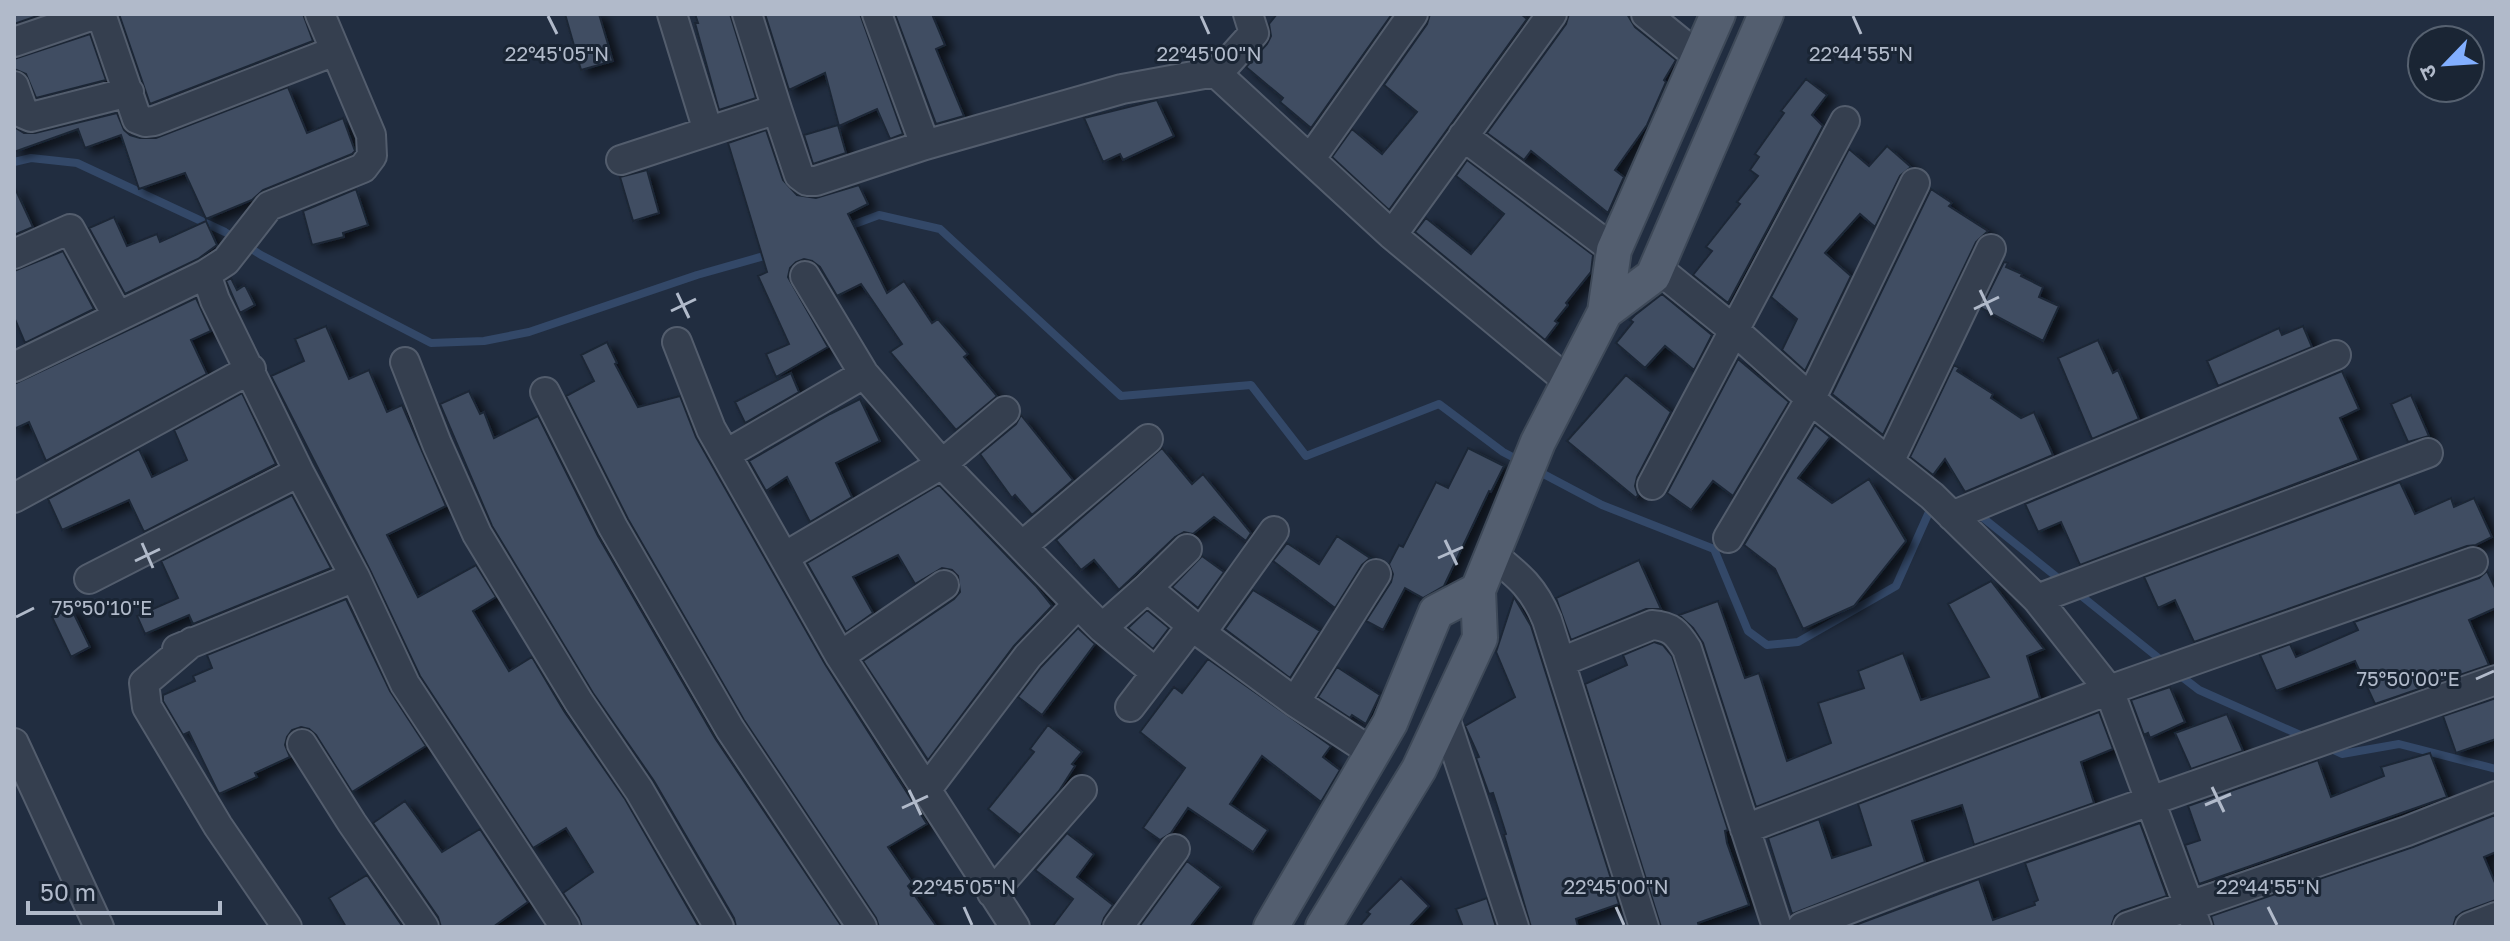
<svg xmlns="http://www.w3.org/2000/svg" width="2510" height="941" font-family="'Golos Text','Noto Sans Devanagari',sans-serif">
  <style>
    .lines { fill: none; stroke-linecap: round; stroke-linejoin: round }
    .stream { stroke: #334868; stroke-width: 8 }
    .building { fill: #404d62; stroke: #1c2736; stroke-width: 2; filter: url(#shadow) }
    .minor-casing { stroke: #535d6d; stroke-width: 32 }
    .major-casing { stroke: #3e4958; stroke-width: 38 }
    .minor { stroke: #353f4f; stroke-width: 28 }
    .major { stroke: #535e6f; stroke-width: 34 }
    .ticks { fill: none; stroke: #b1baca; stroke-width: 3 }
    .ticks-label { font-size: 20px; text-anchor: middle; fill: #b1baca; stroke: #1a2534; stroke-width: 6; stroke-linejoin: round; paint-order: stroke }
  </style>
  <defs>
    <filter id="shadow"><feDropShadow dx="8" dy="5" stdDeviation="4" flood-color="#0009"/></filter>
  </defs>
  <rect width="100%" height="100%" fill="#212d40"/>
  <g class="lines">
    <path class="stream" d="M14,162L31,158L77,163L225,232L261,255L431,343L484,341L529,332L697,275L771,254
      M844,228L879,215L940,229L1121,396L1251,385L1306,456L1439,404L1503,452L1522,462
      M1534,469L1602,505L1714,549L1748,631L1767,645L1798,642L1896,586L1929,512L1935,507
      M1977,513L2063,582
      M2074,590L2166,664
      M2177,673L2199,690L2307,738
      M2327,747L2342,754L2399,744L2496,769"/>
  </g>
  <path class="building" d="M14,14H43L14,24Z
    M119,14H303L313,41L150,104Z
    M565,14H599L613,61L581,70Z
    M695,14H730L756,98L719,110L695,23H698Z
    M765,14H860L903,134L890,139L877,109L839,126L825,73L789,90Z
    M895,14H932L945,45L936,49L964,116L936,124Z
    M1277,14H1392L1311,128L1280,102L1283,98L1246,67L1267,44L1271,36L1269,24Z
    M1430,14H1521L1527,19L1389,210L1332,157L1352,129L1382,154L1417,112L1384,85L1427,24Z
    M1569,14H1627L1635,27L1676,60L1664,80L1666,82L1647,125L1615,170L1624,177L1608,213L1531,151L1524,160L1487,133L1566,24Z
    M90,34L106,80L36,98L26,74L14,69V59Z
    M1806,79L1827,95L1812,115L1823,126L1728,303L1693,275L1712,251L1706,247L1740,204L1737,202L1758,176L1750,170L1759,157L1755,154L1784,113L1781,111Z
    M288,87L307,133L343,118L355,151L352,154L263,190L252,200L206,219L185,173L139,189L121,135L85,148L78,129L14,152V127L24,133H35L117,113L124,130L130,135L140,138H156Z
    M1157,100L1174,136L1123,160L1120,154L1103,162L1084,118Z
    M838,125L846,153L813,164L804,135Z
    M766,130L783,180L797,195L816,198L859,185L868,204L848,214L887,293L904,281L932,323L938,319L968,354L964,357L997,396L956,430L890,352L902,344L861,284L837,296L820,267L812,261L804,259L796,262L790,268L788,277L828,347L776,377L766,354L789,344L758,276L767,272L728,143Z
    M1887,146L1911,167L1900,176L1875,227L1860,214L1825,253L1851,276L1805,371L1782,350L1797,319L1771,297L1849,149L1869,166Z
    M1467,160L1593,255L1591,272L1566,303L1568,305L1555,321L1558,323L1545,340L1415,232L1426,218L1471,254L1504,214L1456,176Z
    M647,170L659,213L633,221L620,177Z
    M14,186L33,227L14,235Z
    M356,189L368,225L343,233L344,237L312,245L303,211Z
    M1931,189L1952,203L1949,206L1988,231L1976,242L1883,435L1832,394Z
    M114,217L127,246L157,234L160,242L206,221L217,245L198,259L125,294L89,228Z
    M63,251L94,309L25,343L14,317V271Z
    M2004,262L2008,263L2006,267L2022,274L2021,276L2043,287L2039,297L2059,306L2043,341L1981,308Z
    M231,278L237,290L245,285L255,305L240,313L226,281Z
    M1662,294L1712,335L1694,370L1665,346L1645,368L1616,343L1633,322L1630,320L1635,315Z
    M196,298L211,331L191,340L207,374L46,461L29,422L14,429V384Z
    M326,326L349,379L369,370L387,412L402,405L446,506L387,535L418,597L476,565L496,597L473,611L509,671L532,657L564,711L625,799L699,927H582L579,918L563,893L593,872L566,828L533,848L420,676L370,570L271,376L304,361L295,339Z
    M2303,326L2312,347L2218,386L2207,361L2279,328L2282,335Z
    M2098,340L2113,373L2118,370L2139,419L2092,439L2058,358Z
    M607,342L617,363L615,364L638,407L680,396L696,437L825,664L927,824L888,847L912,882L908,886L937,927H879L876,918L744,720L628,519L566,396L594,381L581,355Z
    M1738,359L1789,402L1733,496L1713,481L1691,510L1667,493Z
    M1954,365L1959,368L1957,371L1993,394L1991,398L2021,418L2034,412L2053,455L1965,492L1945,459L1933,475L1910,457Z
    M2342,371L2359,409L2340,418L2359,460L2080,565L2061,522L2038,532L2025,504Z
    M791,373L799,392L745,423L735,402Z
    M1626,375L1671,412L1637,477L1635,486L1638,495L1636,498L1567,441Z
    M469,391L480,414L484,412L494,438L538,416L598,536L715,738L842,927H736L734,918L654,781L593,693L492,526L440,404Z
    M242,393L276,464L144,532L129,500L62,530L48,499L139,449L152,477L187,460L174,430Z
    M2411,395L2429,436L2408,442L2391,404Z
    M860,399L880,441L836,463L852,497L810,522L787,477L766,491L749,461L830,414Z
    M1021,415L1073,480L1032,515L1015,495L1012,498L980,454L1016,424Z
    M1815,425L1830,437L1798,478L1832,503L1869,479L1906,541L1854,606L1803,629L1775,569L1744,545Z
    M1162,448L1192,484L1203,474L1251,533L1246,541L1214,517L1193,534L1184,532L1175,537L1119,590L1094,560L1081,570L1056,540Z
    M1468,448L1504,466L1491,492L1489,491L1444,586L1423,598L1405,588L1383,630L1366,621L1391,582L1393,574L1389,564L1399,545L1403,547L1436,482L1448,488Z
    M2400,482L2415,514L2451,498L2454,507L2474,498L2492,537L2476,545L2467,546L2194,642L2175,600L2158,608L2144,577Z
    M939,485L1036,586L1052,606L1014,646L928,760L863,661L954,599L960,592L958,576L952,570L942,568L915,584L898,555L853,577L873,613L846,632L807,563Z
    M292,495L331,568L193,624L189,615L145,634L137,616L178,598L161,561Z
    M1337,536L1370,558L1362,565L1335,608L1273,561L1287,543L1319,564Z
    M1202,556L1224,572L1198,608L1172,587Z
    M1639,560L1661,609H1646L1571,640L1556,598Z
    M2487,571L2496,590V608L2469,620L2489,665L2375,704L2355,661L2276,691L2260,655L2290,644L2296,657L2358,630L2354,622L2479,578Z
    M1991,581L2044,649L2027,656L2040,698L1756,807L1703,643L1693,628L1679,615L1718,601L1745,678L1759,673L1787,761L1831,743L1818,703L1864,688L1858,671L1903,653L1921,700L1989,677L1948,604Z
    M1253,590L1320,631L1290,678L1225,629Z
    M1514,597L1531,626L1619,904L1576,919L1578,927H1531L1504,835L1506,834L1493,793L1489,794L1476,758L1479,757L1465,726L1515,697L1496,652Z
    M346,599L390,691L426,746L352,792L316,735L309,729L301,727L292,730L287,737L285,745L290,757L255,773L257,777L219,794L189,732L183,735L163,701V695L195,681L193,676L212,668L207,655Z
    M71,608L90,647L71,657L52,617Z
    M1147,610L1169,628L1153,649L1128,628Z
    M1078,628L1095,644L1042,715L1018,697L1041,667Z
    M1654,642L1663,645L1672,656L1728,830L1725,831L1727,843L1749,905L1698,923L1699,927H1661L1585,684L1627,665L1623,655Z
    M1208,659L1331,746L1323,757L1340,770L1321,802L1262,756L1230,804L1268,830L1253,852L1188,808L1171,833L1160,840L1143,828L1185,768L1140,732L1174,687L1182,693Z
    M1337,667L1380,695L1366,724L1352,715L1350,718L1318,697Z
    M2170,687L2185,722L2150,738L2148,733L2144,735L2131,700Z
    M2496,698V739L2456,753L2443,716Z
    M2099,712L2113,749L2081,762L2094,803L1974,845L1962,805L1912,821L1925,862L1792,914L1768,838L1819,819L1832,858L1871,845L1858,804Z
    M2227,714L2243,751L2191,769L2175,733Z
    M1048,725L1082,752L1072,764L1075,766L1059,791L1020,835L988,809L1034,752L1030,749Z
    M2430,753L2447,797L2199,884L2185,845L2200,840L2188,806L2318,760L2331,797L2384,776L2381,767Z
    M405,801L442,852L480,829L528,902L493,927H441L438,917L373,823Z
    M2495,815L2496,852L2484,857L2496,885V900L2463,912L2456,917L2453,927H2214L2211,916L2413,847Z
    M2140,823L2167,896L2122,911L2115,916L2111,927H1850L1979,879L1993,920L2035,905L2034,902L2038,900L2025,863Z
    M1067,833L1094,854L1077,877L1113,905L1104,918L1101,927H1052L1073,899L1035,870Z
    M1187,861L1221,887L1190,927H1139Z
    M367,875L403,927H346L329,898Z
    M1401,878L1429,906L1409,927H1359L1370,914L1367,912Z
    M1487,898L1496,927H1463L1456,909Z"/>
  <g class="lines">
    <defs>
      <path id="minor" d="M101,14L137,119L145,122L154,121L335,51
        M672,14L708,131
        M877,14L925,145
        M1646,14L1699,57
        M14,42L96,14
        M1215,72L1392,235L1569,382
        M14,86L24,114L31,117L129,92
        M777,109L799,175L807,181H816L925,145L1122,89L1215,72L1228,62L1254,33L1248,14
        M1463,136L1614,250
        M1311,158L1413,14
        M621,160L777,109L747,14
        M1392,235L1552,14
        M14,254L70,229L117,315
        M1657,268L1735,331L1821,408L1932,496L2037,599L2109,690L2197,927
        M206,274L215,300L299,472L355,577L405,684L565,927
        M805,276L864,374
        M677,342L711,429L840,656L1015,927
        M405,362L437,444L477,534L579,702L639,790L719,927
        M14,367L206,274L226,261L269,206L363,168L372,156L371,135L320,14
        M545,392L613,527L730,729L862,927
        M726,454L864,374L942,464L1078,604
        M1889,462L1991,249
        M1652,485L1845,121
        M14,498L251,369
        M1952,516L2336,355
        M1728,538L1811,398L1915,183
        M1022,546L1148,439
        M1493,555C1519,576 1534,588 1547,620L1644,927
        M784,557L942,464L1005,411
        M89,579L299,472
        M1147,588L1187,549
        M2037,599L2428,453
        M1102,628L1156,673
        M1201,633L1295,702L1373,753
        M192,642L144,683L147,707L218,826L287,927
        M177,649L355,577
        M840,656L944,585
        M1561,662L1652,625C1671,626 1677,633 1687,649L1777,927
        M1295,702L1376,574
        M1130,707L1192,626
        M1444,715L1514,927
        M14,743L99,927
        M302,744L352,823L424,927
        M927,789L1028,656L1078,604L1102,628L1147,588L1201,633L1274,531
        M1745,829L2109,690L2473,562
        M992,893L1082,790
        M1118,927L1175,849
        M1802,927L1933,877L2496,680
        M2128,927L2407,831L2496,796
        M2470,927L2496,917"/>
      <path id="major" d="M1605,312L1653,276L1766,14
        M1271,927L1390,723L1436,612L1478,590
        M1323,927L1419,769L1480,638L1478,590L1538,442L1605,312L1614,250L1718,14"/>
    </defs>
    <use href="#minor" class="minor-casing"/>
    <use href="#major" class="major-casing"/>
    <use href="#minor" class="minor"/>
    <use href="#major" class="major"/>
  </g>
  <path class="ticks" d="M548,16L557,34M1201,16L1209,34M1853,16L1861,34M1980,290L1992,315M677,293L689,318M1974,309L1999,297M671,311L696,299M1445,540L1457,565M142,543L153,568M1438,558L1463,547M135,561L160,549M16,617L34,608M2476,679L2494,671M2212,787L2224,812M909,790L921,815M2205,805L2231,794M902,808L928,796M964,907L972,925M1616,907L1624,925M2268,907L2277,925"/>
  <g class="ticks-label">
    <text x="557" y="61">22°45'05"N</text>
    <text x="1209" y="61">22°45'00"N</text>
    <text x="1861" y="61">22°44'55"N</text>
    <text x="102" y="615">75°50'10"E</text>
    <text x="2408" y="686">75°50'00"E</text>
    <text x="964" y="894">22°45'05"N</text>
    <text x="1616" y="894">22°45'00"N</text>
    <text x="2268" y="894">22°44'55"N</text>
  </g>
  <rect width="2510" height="941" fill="none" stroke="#b1baca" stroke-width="32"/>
  <g transform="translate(2446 64) rotate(245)"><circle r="38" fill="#1a2534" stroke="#566170" stroke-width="2"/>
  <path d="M0-6L14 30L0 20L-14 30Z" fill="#82afff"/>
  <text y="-12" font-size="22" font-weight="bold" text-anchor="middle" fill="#b1baca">उ</text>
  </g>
  <path d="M28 901v12h192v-12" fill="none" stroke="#b1baca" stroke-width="4"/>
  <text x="40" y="901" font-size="24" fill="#b1baca" stroke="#1a2534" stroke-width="6" paint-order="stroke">50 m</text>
</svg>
